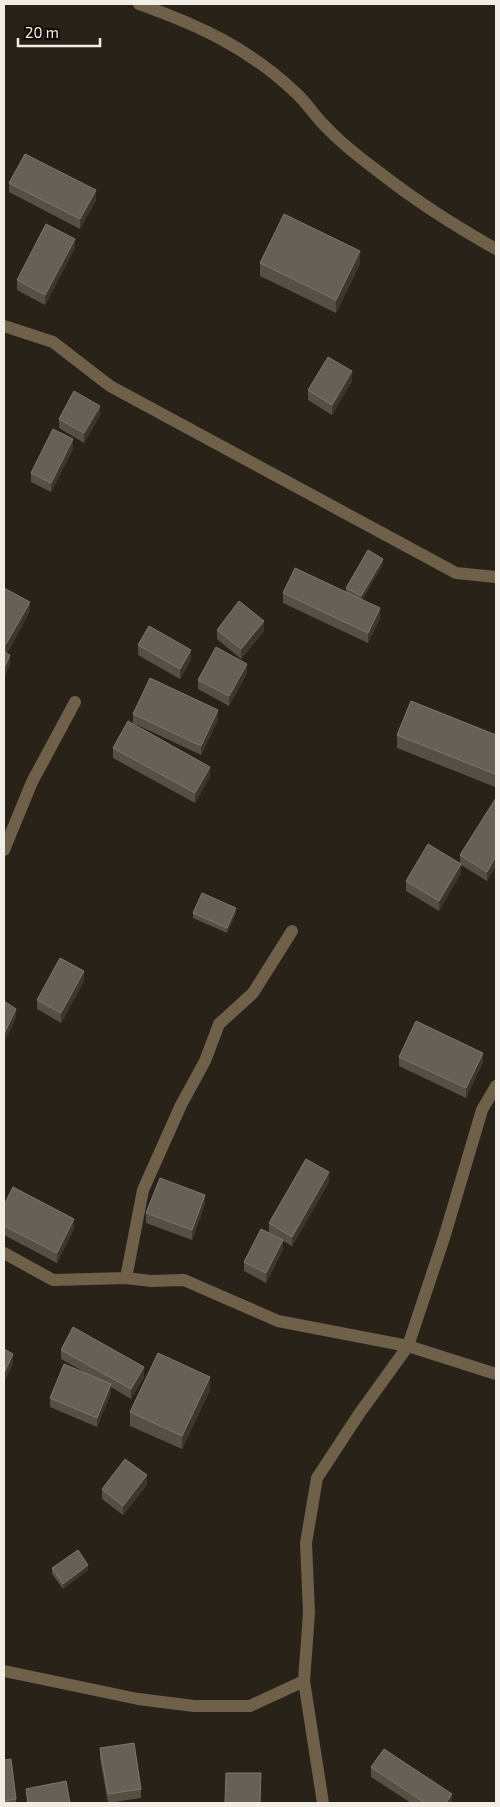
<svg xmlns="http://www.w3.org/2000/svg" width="500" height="1807" font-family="'Exo 2',sans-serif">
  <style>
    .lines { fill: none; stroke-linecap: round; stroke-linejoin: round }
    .minor { stroke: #6f604a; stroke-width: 12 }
    .wall { fill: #564f44 }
    .shaded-wall { fill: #3d362b }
    .building { fill: #676056; stroke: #7c766c }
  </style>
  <rect width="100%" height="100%" fill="#292218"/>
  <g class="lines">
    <path class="minor" d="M139,4C199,25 250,49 296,93C307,103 314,115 324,125C340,142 360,158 379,172C416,201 455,226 496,249
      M4,326L53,342L110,386L456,573L496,577
      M4,850L32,782L75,702
      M4,1253L53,1280L126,1278L151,1281L184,1280L278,1321L408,1346L496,1374
      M126,1278L143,1190L181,1105L205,1061L219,1024L253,993L292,931
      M4,1671L138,1699L194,1706H250L304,1681
      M323,1803L304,1681L309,1613L306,1543L317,1478L359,1414L408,1346L444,1238L482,1110L496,1086"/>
  </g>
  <path class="wall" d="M9,183L96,200L80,229L9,192Z
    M75,248L45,305L17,290V280Z
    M260,263L360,264L336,313L260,276Z
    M352,381L332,415L308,400V390Z
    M100,415L84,443L59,428V419Z
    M73,449L51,492L31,482V473Z
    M383,564L362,600L380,618L368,643L283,603V593H346V588Z
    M4,588L30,611L7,653L10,665L4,678Z
    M217,630L264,631L241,659L217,639Z
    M138,645L191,660L180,679L138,655Z
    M247,673L229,706L198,689V680Z
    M133,714L218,720L201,755L133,723Z
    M397,735H496V783L495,787L397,748Z
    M113,748L210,776L195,803L113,758Z
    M496,798V866L487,881L461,865V873L439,911L406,891V881L460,863V855Z
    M193,913H236L227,933L193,918Z
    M84,981L61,1023L37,1009V1000Z
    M399,1057L483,1062L466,1098L399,1066Z
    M329,1182L292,1246L283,1241V1249L266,1283L244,1271V1262L269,1232V1223Z
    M205,1204L192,1240L146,1223V1213Z
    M4,1205L74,1229L57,1263L4,1235Z
    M61,1350L144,1377L131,1399L111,1387V1393L97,1427L50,1407V1398L84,1372L61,1359Z
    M210,1390L182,1449L130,1426V1412Z
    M147,1485L123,1515L102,1499V1489Z
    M52,1568L88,1570L63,1589L52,1574Z
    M100,1748L141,1789V1798L108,1803L100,1758Z
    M4,1760L16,1799V1803H4Z
    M371,1767L452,1803H411L371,1777Z
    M26,1789L70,1803H27Z"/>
  <path class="shaded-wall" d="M96,190V200L80,229V219Z
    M75,239V248L45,305V295Z
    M360,251V264L336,313V300Z
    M352,371V381L332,415V405Z
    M100,406V415L84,443V433Z
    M73,439V449L51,492V483Z
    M383,559V564L361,601V596Z
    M30,602V611L6,654V644Z
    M380,608V618L368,643V633Z
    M264,621V631L241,659V649Z
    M191,650V660L180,679V669Z
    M10,655V665L4,678V668Z
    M247,664V673L229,706V696Z
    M218,710V720L201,755V746Z
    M210,767V776L195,803V793Z
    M496,770V783L495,787V774Z
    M496,856V866L487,881V872Z
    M461,864V873L439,911V901Z
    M236,908V913L227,933V928Z
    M84,971V981L61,1023V1013Z
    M16,1009V1018L4,1043V1034Z
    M483,1053V1062L466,1098V1088Z
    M329,1172V1182L292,1246V1237Z
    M205,1195V1204L192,1240V1230Z
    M74,1219V1229L57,1263V1253Z
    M283,1240V1249L266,1283V1273Z
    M13,1354V1364L4,1383V1373Z
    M144,1367V1377L131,1399V1389Z
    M210,1377V1390L182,1449V1436Z
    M111,1384V1393L97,1427V1418Z
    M147,1475V1485L123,1515V1506Z
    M88,1565V1570L63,1589V1584Z
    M452,1794V1803H446Z"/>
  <path class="building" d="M25,154L96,190L80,219L9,183Z
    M284,214L360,251L336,300L260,263Z
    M46,224L75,239L45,295L17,280Z
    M328,357L352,371L332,405L308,390Z
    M74,391L100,406L84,433L59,419Z
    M53,429L73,439L51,483L31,473Z
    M368,550L383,559L361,596L346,588Z
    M295,568L380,608L368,633L283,593Z
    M4,588L30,602L6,644L4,643Z
    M239,601L264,621L241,649L217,630Z
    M149,626L191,650L180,669L138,645Z
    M216,647L247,664L229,696L198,680Z
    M4,652L10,655L4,668Z
    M150,678L218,710L201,746L133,714Z
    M411,701L496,735V770L495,774L397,735Z
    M128,721L210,767L195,793L113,748Z
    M496,798V856L487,872L460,855Z
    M428,844L461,864L439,901L406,881Z
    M202,893L236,908L227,928L193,913Z
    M60,958L84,971L61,1013L37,1000Z
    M4,1001L16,1009L4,1034Z
    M416,1021L483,1053L466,1088L399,1057Z
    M306,1159L329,1172L292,1237L269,1223Z
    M160,1178L205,1195L192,1230L146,1213Z
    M13,1187L74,1219L57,1253L4,1226V1205Z
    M261,1229L283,1240L266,1273L244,1262Z
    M73,1327L144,1367L131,1389L61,1350Z
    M4,1349L13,1354L4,1373Z
    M158,1353L210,1377L182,1436L130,1412Z
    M64,1364L111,1384L97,1418L50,1398Z
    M125,1459L147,1475L123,1506L102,1489Z
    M78,1550L88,1565L63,1584L52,1568Z
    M134,1743L141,1789L108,1794L100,1748Z
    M384,1749L452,1794L446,1803H425L371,1767Z
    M11,1759L16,1799L4,1801V1760Z
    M226,1773H261L260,1803H225Z
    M66,1781L70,1803H28L26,1789Z"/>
  <rect width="500" height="1807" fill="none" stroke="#f2ede6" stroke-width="10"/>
  <path d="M18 38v8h82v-8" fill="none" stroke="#f2ede6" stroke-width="2.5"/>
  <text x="25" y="38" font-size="15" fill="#f2ede6" stroke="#0f0c08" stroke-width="4" paint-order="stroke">20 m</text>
</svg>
